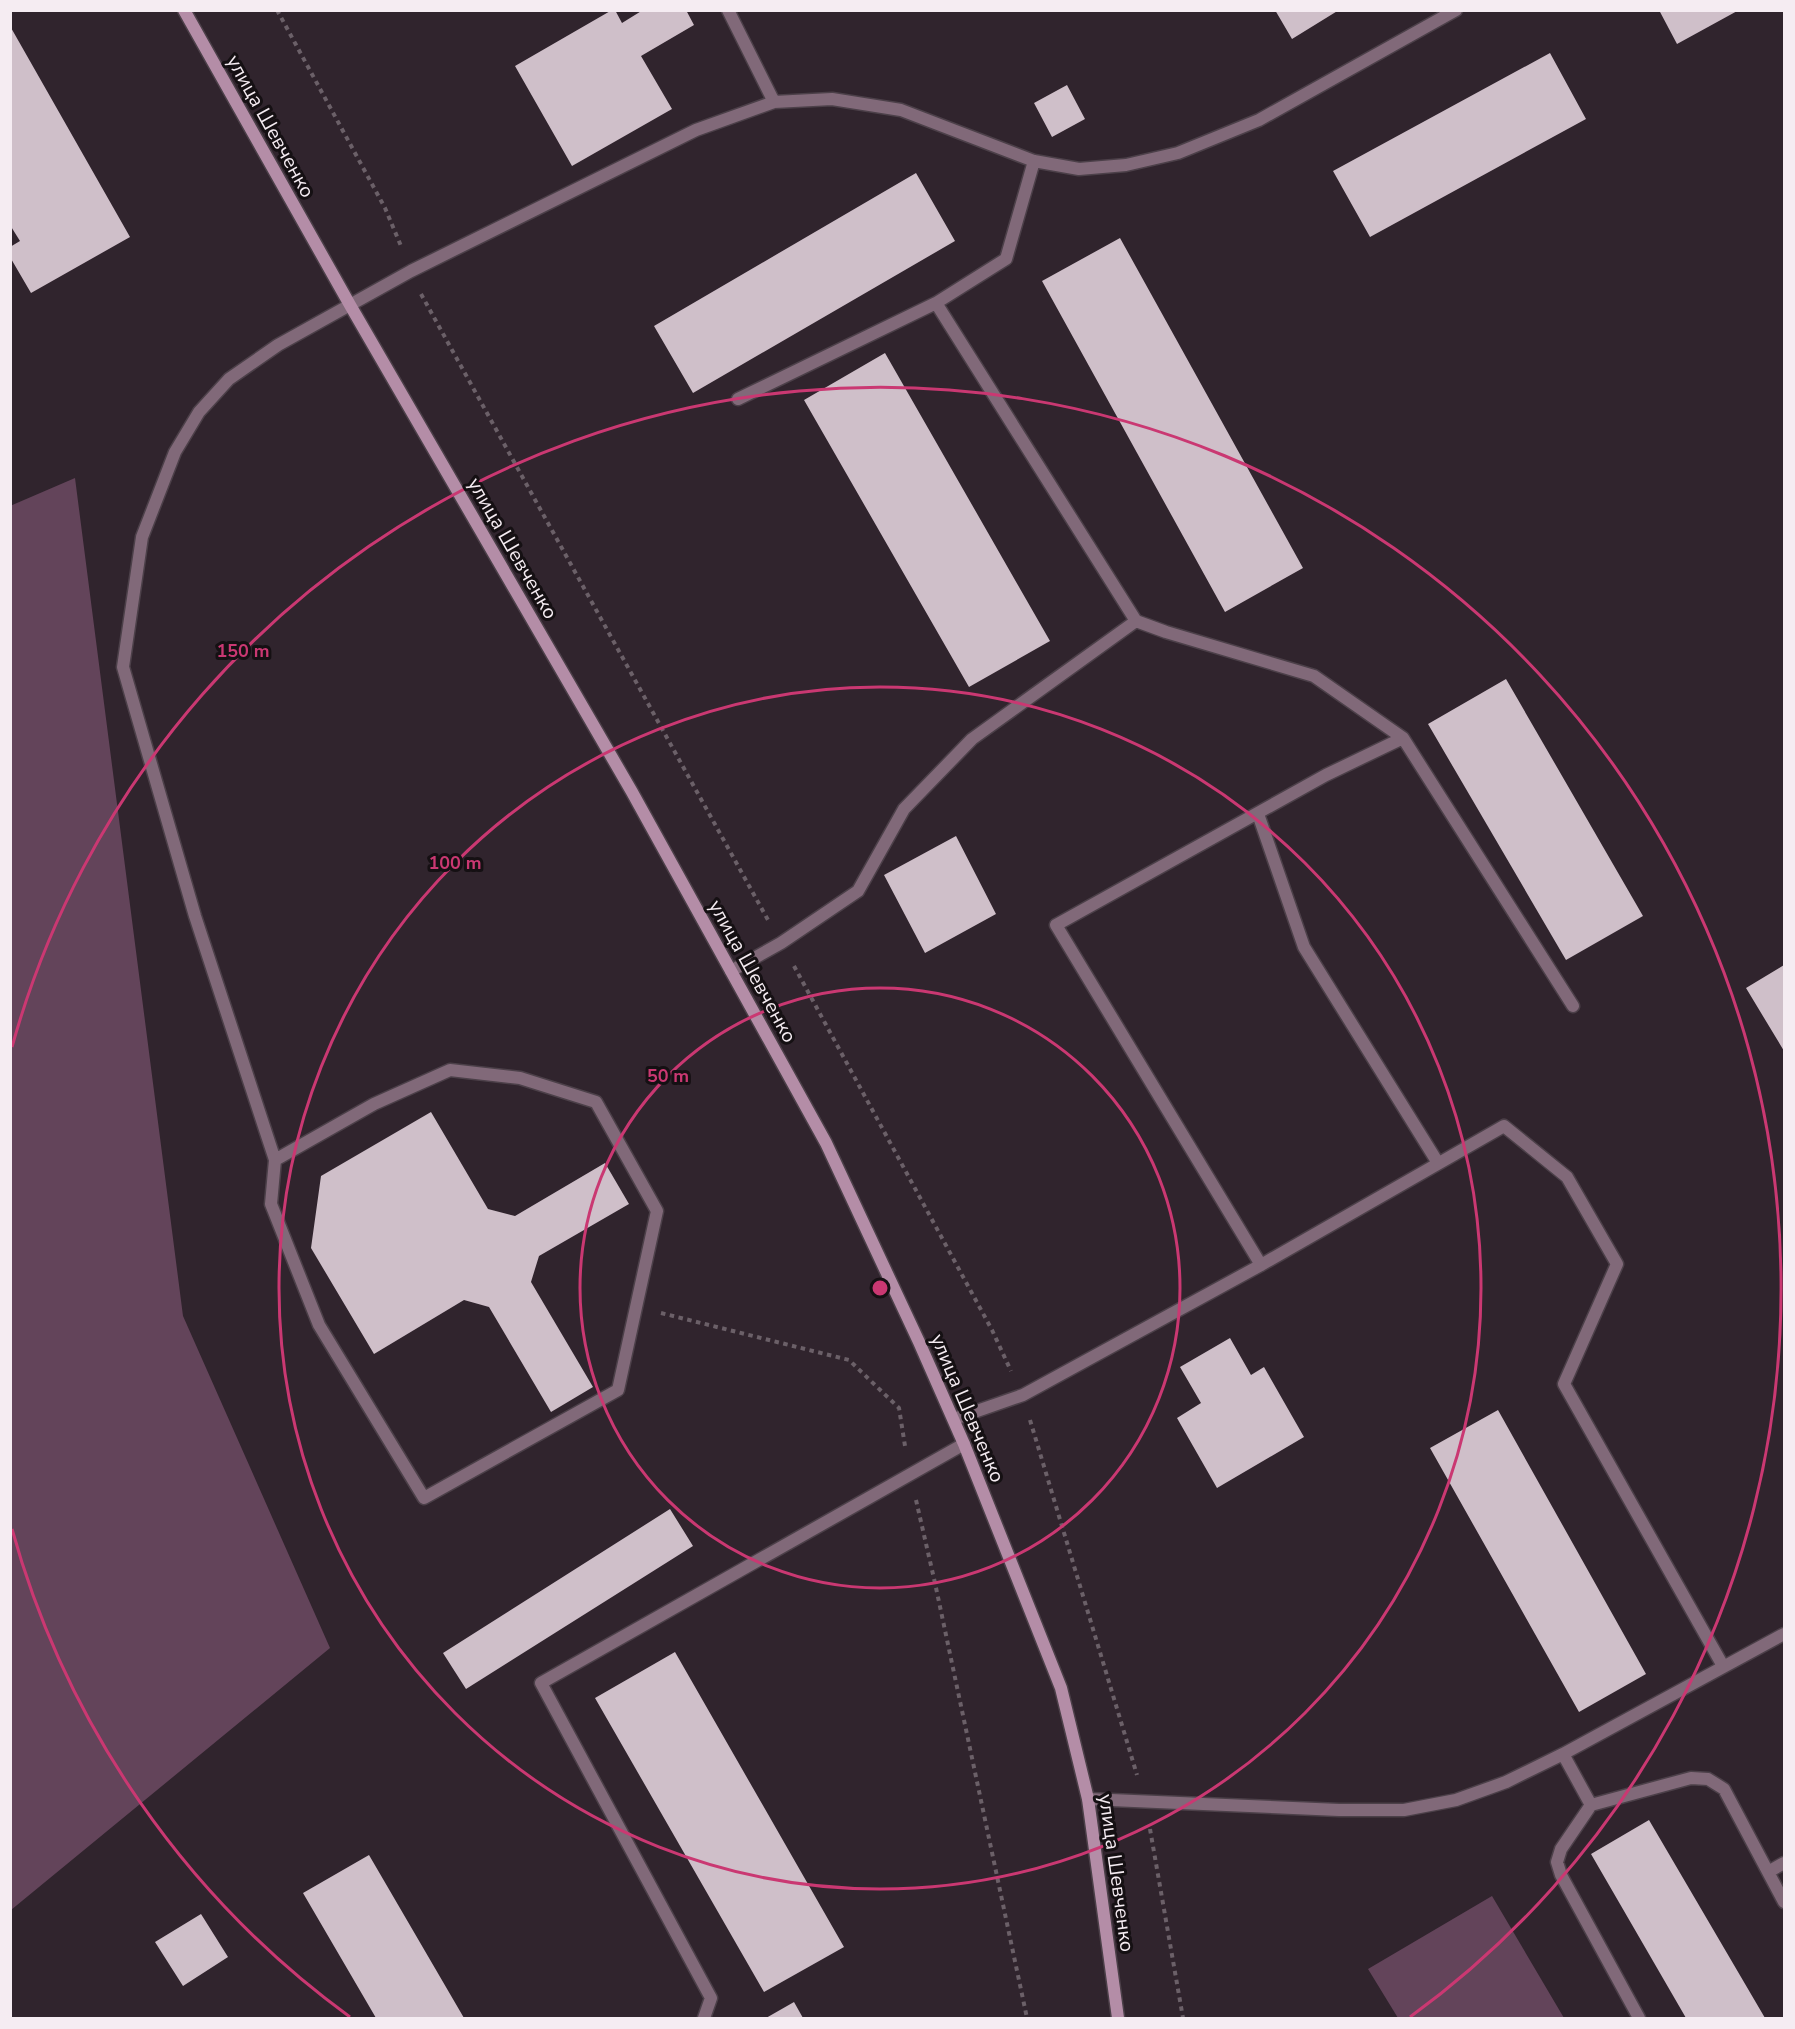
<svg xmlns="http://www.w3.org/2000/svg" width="1795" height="2029" font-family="'Nunito Sans',sans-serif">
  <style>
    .green { fill: #63445a }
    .building { fill: #cfbfc9 }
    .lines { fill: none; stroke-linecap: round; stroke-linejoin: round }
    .lane-casing { stroke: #4c4049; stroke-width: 15 }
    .secondary-casing { stroke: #4c4049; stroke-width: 15 }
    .path { stroke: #6b6068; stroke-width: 4; stroke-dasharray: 4.5 4.5; stroke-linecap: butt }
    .lane { stroke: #816979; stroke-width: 12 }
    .secondary { stroke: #b48da7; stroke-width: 12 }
    .ring { fill: none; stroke: #ca3872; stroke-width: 3 }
    .labels { text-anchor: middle; stroke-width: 6; stroke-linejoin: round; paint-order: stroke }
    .street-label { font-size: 20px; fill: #f5ecf2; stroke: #151013 }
    .centre { fill: #ca3872; stroke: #151013; stroke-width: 3 }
    .ring-label { font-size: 18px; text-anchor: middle; font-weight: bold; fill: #ca3872; stroke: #151013; stroke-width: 6; stroke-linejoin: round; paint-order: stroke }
  </style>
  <rect width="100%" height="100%" fill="#30242d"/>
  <path class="green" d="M75,478L183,1316L330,1648L11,1910L10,506Z
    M1492,1896L1564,2018H1398L1368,1969Z"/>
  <path class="building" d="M612,10H615L622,23L643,10H686L694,25L641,56L672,109L572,166L515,66Z
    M1275,10H1339L1292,39Z
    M1659,10H1739L1677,44Z
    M10,26L130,237L31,293L10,257V247L20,241L10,225Z
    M1550,53L1586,119L1370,237L1333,171Z
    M1067,85L1085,119L1052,137L1034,103Z
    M916,173L955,241L693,393L654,326Z
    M1120,238L1303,568L1225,612L1042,281Z
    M885,353L1050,641L969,687L804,400Z
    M1506,679L1643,916L1566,960L1428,724Z
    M956,836L996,914L925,953L884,875Z
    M1784,965V1051L1746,988Z
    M431,1112L488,1209L515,1216L605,1163L629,1204L539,1256L531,1282L593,1387L551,1412L489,1307L464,1300L374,1354L311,1248L321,1176Z
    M1230,1338L1251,1375L1264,1367L1304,1437L1217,1488L1177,1418L1201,1403L1180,1367Z
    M1498,1410L1646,1674L1579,1712L1430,1448Z
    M670,1509L693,1546L466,1689L443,1653Z
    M675,1652L844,1947L764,1992L595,1698Z
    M1649,1820L1765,2018H1686L1591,1854Z
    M369,1855L464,2018H376L303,1893Z
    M201,1914L228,1957L183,1986L155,1942Z
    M794,2002L803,2018H766Z"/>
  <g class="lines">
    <defs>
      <path id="lane" d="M728,10L774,102
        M936,303L1136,621
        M738,399L936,303L1006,259L1034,161
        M1258,814L1304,947L1438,1163
        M731,971L781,943L858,891L904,809L972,739L1136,621L1166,632L1314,676L1403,738L1573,1006
        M275,1160L374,1104L450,1070L520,1078L596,1102L657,1211L618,1390L424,1498L319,1325L271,1204L275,1160L195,916L123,667L142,537L175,452L199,412L229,379L278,345L411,271L696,130L774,102L832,99L901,110L1034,161L1079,169L1126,165L1178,153L1259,120L1456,10
        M1261,1265L1056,925L1326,775L1403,738
        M954,1419L1023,1395L1261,1265L1504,1126L1567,1177L1617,1264L1564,1384L1723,1666
        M1563,1754L1591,1805L1691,1778L1708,1779L1724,1789L1768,1872
        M1088,1799L1339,1810H1404L1456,1800L1506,1782L1563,1754L1784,1634
        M1591,1805L1561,1849L1557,1862L1561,1875L1639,2018
        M1784,1863L1768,1872L1784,1902
        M704,2018L711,1998L541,1683L964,1444"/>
      <path id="secondary" d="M184,10L350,305L632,792L826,1143L919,1342L964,1444L1061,1688L1088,1799L1118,2018"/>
    </defs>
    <use href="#lane" class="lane-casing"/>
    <use href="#secondary" class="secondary-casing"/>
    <path class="path" d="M277,10L385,208L401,246
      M421,294L768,920
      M794,966L992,1330L1011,1371
      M661,1313L849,1360L899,1408L905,1446
      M1030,1420L1137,1775
      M916,1500L935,1583L1027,2018
      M1150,1829L1183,2018"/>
    <use href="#lane" class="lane"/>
    <use href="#secondary" class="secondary"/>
  </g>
  <g class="ring">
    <circle cx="880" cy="1288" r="300"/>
    <circle cx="880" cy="1288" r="601"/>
    <path d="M350 2017A901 901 0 0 1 12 1529M12 1047A901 901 0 1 1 1410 2017"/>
  </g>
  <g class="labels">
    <g class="street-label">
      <text transform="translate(271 126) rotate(61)" y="7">улица Шевченко</text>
      <text transform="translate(513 548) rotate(60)" y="7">улица Шевченко</text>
      <text transform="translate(753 971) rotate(61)" y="7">улица Шевченко</text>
      <text transform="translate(968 1408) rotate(67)" y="7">улица Шевченко</text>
      <text transform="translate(1117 1873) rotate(82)" y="7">улица Шевченко</text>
    </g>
  </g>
  <circle cx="880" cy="1288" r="9" class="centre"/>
  <g class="ring-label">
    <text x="243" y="657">150 m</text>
    <text x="455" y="869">100 m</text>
    <text x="668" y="1082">50 m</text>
  </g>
  <rect width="1795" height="2029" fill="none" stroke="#f5ecf2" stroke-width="24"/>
</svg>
